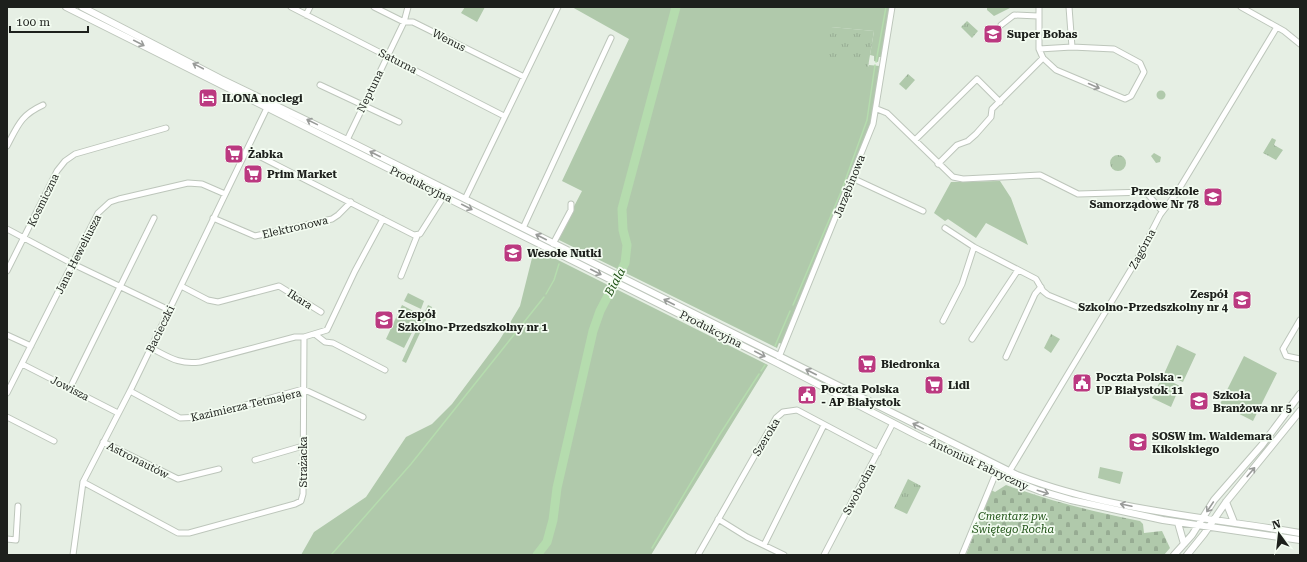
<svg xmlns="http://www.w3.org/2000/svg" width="1307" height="562" font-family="'Roboto Serif',serif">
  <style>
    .green { fill: #b0c9ab }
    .cemetery { fill: url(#cemetery-stones) }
    .park { fill: url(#park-tufts) }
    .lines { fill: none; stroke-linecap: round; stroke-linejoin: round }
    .stream { stroke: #b5dcae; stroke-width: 1.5 }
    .river { stroke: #b5dcae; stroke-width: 9 }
    .minor-casing { stroke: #bdc6bb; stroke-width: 7 }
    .major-casing { stroke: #bdc6bb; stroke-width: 8 }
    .minor { stroke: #fff; stroke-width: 5 }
    .major { stroke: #fff; stroke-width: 6 }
    .oneway { stroke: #999b99 }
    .labels { text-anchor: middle; stroke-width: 3.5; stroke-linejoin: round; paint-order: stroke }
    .poi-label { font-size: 11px; font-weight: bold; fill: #1d201c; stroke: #f3fcf1; text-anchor: start }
    .street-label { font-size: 11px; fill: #1d201c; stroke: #f3fcf1 }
    .park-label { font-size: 11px; font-style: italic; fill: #225419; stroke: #f3fcf1 }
    .water-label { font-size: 12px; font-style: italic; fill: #184b0e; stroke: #f3fcf1 }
  </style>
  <defs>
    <pattern id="cemetery-stones" width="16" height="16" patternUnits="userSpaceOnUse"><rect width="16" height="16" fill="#b0c9ab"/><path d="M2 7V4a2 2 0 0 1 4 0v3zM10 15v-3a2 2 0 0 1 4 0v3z" fill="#97ac93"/></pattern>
    <pattern id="park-tufts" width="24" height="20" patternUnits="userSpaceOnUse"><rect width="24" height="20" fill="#b0c9ab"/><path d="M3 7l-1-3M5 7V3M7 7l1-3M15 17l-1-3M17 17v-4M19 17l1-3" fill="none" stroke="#97ac93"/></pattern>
  </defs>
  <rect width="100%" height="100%" fill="#e6efe4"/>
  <path class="green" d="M465,7H485L477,22L461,13Z
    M572,7H890L882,57H879L878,62L874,61V56L870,55L874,31L831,27L868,67L869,65L880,66L870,124L782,344L779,343L777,348L557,239L582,191L562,181L629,39Z
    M1000,181L1011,198L1028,245L986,223L976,238L948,219L945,221L934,213L951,182Z
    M534,250H538L768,365L651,555H301L314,532L366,497L406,437L432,424L452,404L499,341L520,306Z
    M408,293L424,301L421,309L404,301Z
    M402,305L421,315L404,348L386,339Z
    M428,305L432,307L406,363L402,361Z
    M1177,345L1196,354L1183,382L1164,374Z
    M1244,356L1277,373L1253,421L1220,404Z
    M1162,377L1180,386L1171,407L1152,398Z
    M1100,467L1123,472L1120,484L1098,478Z"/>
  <path class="cemetery" d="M1006,485C1050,501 1094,512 1140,521L1143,524L1144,533L1162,531L1170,548L1164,555H966L991,490L995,492Z"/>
  <path class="park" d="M987,7H1012L994,16L987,10Z
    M967,21L978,31L972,38L961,27Z
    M831,27L874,31L868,67L826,59Z
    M908,74L915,80L906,90L899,84Z
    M1156.5 95a4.5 4.5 0 1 1 9 0a4.5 4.5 0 1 1-9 0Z
    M1272,138L1276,140L1274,145L1283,150L1276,160L1263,153Z
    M1154,153L1161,157L1160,162L1156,163L1151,156Z
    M1110 163a8 8 0 1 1 16 0a8 8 0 1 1-16 0Z
    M1051,334L1060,339L1051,353L1044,348Z
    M908,479L921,486L907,514L894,508Z"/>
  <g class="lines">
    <path class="stream" d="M876,62L886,7
      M546,294L554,280L559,264
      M793,305L841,192L867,120L875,65
      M775,346L790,311
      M761,371L765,365
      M652,548L720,434L759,374
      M331,555L411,464L544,297"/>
    <path class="river" d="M537,555L547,542L553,520L557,488L593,331L600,311L625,263L627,245L623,230L622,209L676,7"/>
    <defs>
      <path id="minor" d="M291,7L504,116
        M374,7L404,22H413L524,77
        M1039,7V49L1043,58L1056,70L1125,99L1131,96L1144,72L1140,63L1114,49L1072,47L1039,49
        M1069,7L1072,47
        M1241,7L1284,31L1300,44
        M306,15L310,7
        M1001,25L1014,15L1038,16
        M320,85L399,122
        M877,109L887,113L953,177L963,179L1040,175L1078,194L1146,192L1162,211
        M347,140L404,22L408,7
        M915,140L977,79L1000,102
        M7,146C18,125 21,115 43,105
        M247,150L414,235L420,234L444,196
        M938,164L957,145L968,141L976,134L991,117L992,109L1043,58
        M852,178L923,211
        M465,199L558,7
        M213,218L255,236L332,219L338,215L351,202
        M523,228L611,38
        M945,228L974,247L1036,279L1043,291L1048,295L1082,309
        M7,229L73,264L169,310
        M553,244L571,210V204
        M7,271L57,171L65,161L75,154L166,128
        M401,276L417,236
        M181,286L208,300L218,302L279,286L321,312
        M1300,320L1283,349L1286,356L1300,359
        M943,321L962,284L974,247
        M7,335L31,346
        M316,335L325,342L333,343L385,370
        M972,339L1018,270
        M151,348C169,357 179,365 200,362L295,337H304
        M779,357L873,124L892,7
        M1006,357L1035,294L1041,287
        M22,364L118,413
        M70,388L154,218
        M130,391L180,418L202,417L303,389L363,417
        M7,393L98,213L110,202L119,199L188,183L202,184L225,194
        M7,417L54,441
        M103,442L178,479L219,469
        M255,460L303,446
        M1009,472L1139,256L1160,215L1176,194L1277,27
        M83,482L178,533H189L295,504L301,501L303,494L304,337L327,330L355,271L383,219
        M718,519L747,537L784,555
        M7,539L16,540L18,506
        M764,545L824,425
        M73,555L83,482L130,391L267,108
        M698,555L776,418L783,412L797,410L878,453
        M824,555L893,423
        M962,555L996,473"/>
      <path id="major" d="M66,7L775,362L920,437L1014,481L1040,491L1071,500L1163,520L1300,540
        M82,7L221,79L347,140L1017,475C1107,510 1205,517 1300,533
        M1226,502L1234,522
        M1178,523L1184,544
        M1174,555L1192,535L1214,500L1262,445L1300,394
        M1187,555L1204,534L1226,502L1300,411"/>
    </defs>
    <use href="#minor" class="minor-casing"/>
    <use href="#major" class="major-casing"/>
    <use href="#minor" class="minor"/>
    <use href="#major" class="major"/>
  </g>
  <defs><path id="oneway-shaft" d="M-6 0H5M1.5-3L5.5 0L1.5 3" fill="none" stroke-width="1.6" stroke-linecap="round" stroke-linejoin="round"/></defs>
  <g class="oneway">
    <use href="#oneway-shaft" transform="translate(139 43) rotate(27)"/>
    <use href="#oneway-shaft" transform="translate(198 66) rotate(-152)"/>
    <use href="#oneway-shaft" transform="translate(1094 86) rotate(24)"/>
    <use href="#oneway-shaft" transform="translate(312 122) rotate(-154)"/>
    <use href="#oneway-shaft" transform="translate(375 154) rotate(-153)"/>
    <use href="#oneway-shaft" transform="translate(467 207) rotate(27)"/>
    <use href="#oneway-shaft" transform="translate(541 237) rotate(-153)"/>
    <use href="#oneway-shaft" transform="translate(596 272) rotate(27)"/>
    <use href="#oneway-shaft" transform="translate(669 302) rotate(-153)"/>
    <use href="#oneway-shaft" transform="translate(760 354) rotate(27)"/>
    <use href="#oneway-shaft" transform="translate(811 372) rotate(-153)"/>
    <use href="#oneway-shaft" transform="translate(918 426) rotate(-153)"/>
    <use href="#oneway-shaft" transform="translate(1251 472) rotate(-50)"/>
    <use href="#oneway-shaft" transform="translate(1043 492) rotate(17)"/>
    <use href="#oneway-shaft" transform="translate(1126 505) rotate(-168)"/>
    <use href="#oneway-shaft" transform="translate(1210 507) rotate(124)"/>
  </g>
  <defs>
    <symbol id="school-square" viewBox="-11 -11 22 22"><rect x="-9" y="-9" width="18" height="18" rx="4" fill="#bb3980" stroke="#f3fcf1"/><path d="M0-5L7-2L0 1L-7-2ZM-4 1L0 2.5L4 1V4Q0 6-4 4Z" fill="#fff"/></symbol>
    <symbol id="hotel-square" viewBox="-11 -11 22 22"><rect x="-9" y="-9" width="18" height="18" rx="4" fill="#bb3980" stroke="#f3fcf1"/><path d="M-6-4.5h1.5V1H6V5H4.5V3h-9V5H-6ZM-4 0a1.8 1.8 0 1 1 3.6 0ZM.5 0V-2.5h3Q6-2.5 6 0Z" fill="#fff"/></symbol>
    <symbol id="supermarket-square" viewBox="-11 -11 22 22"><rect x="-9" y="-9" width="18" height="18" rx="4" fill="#bb3980" stroke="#f3fcf1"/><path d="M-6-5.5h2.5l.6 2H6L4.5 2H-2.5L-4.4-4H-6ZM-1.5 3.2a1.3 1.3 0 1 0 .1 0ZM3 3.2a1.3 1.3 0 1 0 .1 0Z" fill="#fff"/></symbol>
    <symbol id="civic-square" viewBox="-11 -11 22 22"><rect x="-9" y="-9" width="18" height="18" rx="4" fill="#bb3980" stroke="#f3fcf1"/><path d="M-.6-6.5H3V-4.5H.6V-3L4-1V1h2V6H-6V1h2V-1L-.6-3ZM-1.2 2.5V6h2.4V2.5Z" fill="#fff"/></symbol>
  </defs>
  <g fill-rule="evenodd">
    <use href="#school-square" x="982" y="23" width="22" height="22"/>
    <use href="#hotel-square" x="197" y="87" width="22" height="22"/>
    <use href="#supermarket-square" x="223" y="143" width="22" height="22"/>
    <use href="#supermarket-square" x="242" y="163" width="22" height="22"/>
    <use href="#school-square" x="1202" y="186" width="22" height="22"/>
    <use href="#school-square" x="502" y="242" width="22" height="22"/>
    <use href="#school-square" x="1231" y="289" width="22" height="22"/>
    <use href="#school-square" x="373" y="309" width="22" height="22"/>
    <use href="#supermarket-square" x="856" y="353" width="22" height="22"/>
    <use href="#civic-square" x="1071" y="372" width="22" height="22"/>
    <use href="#supermarket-square" x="923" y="374" width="22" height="22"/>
    <use href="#civic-square" x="796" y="384" width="22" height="22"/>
    <use href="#school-square" x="1188" y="390" width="22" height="22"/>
    <use href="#school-square" x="1127" y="431" width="22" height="22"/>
  </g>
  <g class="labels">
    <g class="poi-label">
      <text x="1007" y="38">Super Bobas</text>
      <text x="222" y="102">ILONA noclegi</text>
      <text x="248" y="158">Żabka</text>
      <text x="267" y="178">Prim Market</text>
      <text x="1199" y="195" text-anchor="end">Przedszkole<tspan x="1199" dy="13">Samorządowe Nr 78</tspan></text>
      <text x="527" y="257">Wesołe Nutki</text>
      <text x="1228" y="298" text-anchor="end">Zespół<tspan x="1228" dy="13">Szkolno-Przedszkolny nr 4</tspan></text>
      <text x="398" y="318">Zespół<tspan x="398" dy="13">Szkolno-Przedszkolny nr 1</tspan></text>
      <text x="881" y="368">Biedronka</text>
      <text x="1096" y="381">Poczta Polska -<tspan x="1096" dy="13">UP Białystok 11</tspan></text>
      <text x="948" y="389">Lidl</text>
      <text x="821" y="393">Poczta Polska<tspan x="821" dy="13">- AP Białystok</tspan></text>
      <text x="1213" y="399">Szkoła<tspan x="1213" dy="13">Branżowa nr 5</tspan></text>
      <text x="1152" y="440">SOSW im. Waldemara<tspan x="1152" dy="13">Kikolskiego</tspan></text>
    </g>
    <g class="street-label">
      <text transform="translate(449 40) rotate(27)" y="4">Wenus</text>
      <text transform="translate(398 61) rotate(27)" y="4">Saturna</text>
      <text transform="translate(370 91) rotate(-64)" y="4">Neptuna</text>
      <text transform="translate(421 184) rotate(26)" y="4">Produkcyjna</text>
      <text transform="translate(849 186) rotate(-68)" y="4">Jarzębinowa</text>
      <text transform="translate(43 200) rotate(-64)" y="4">Kosmiczna</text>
      <text transform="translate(295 227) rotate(-13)" y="4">Elektronowa</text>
      <text transform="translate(1142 249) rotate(-62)" y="4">Zagórna</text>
      <text transform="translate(78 254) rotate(-63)" y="4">Jana Heweliusza</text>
      <text transform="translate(300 299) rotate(32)" y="4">Ikara</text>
      <text transform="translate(160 329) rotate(-64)" y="4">Bacieczki</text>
      <text transform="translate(711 329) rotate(27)" y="4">Produkcyjna</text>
      <text transform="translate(70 388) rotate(27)" y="4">Jowisza</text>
      <text transform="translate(246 405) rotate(-13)" y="4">Kazimierza Tetmajera</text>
      <text transform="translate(766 437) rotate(-59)" y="4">Szeroka</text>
      <text transform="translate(138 460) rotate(27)" y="4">Astronautów</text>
      <text transform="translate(303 462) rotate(-90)" y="4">Strażacka</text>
      <text transform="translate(979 464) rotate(25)" y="4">Antoniuk Fabryczny</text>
      <text transform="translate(859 489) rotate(-62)" y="4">Swobodna</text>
    </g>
    <g class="park-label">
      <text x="1013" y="520">Cmentarz pw.<tspan x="1013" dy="13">Świętego Rocha</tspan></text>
    </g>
    <g class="water-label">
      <text transform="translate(615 282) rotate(-62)" y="4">Biala</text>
    </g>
  </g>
  <rect width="1307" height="562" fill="none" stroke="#1d201c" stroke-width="16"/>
  <g transform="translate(1279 534) rotate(345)" stroke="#f3fcf1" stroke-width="3" paint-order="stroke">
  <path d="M0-3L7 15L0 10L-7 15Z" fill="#1d201c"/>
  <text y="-6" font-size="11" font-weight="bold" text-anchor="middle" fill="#1d201c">N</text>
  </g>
  <path d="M10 26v6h78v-6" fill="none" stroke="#1d201c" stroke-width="2"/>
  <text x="16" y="26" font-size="12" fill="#1d201c" stroke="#f3fcf1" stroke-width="3" paint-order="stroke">100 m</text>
</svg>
